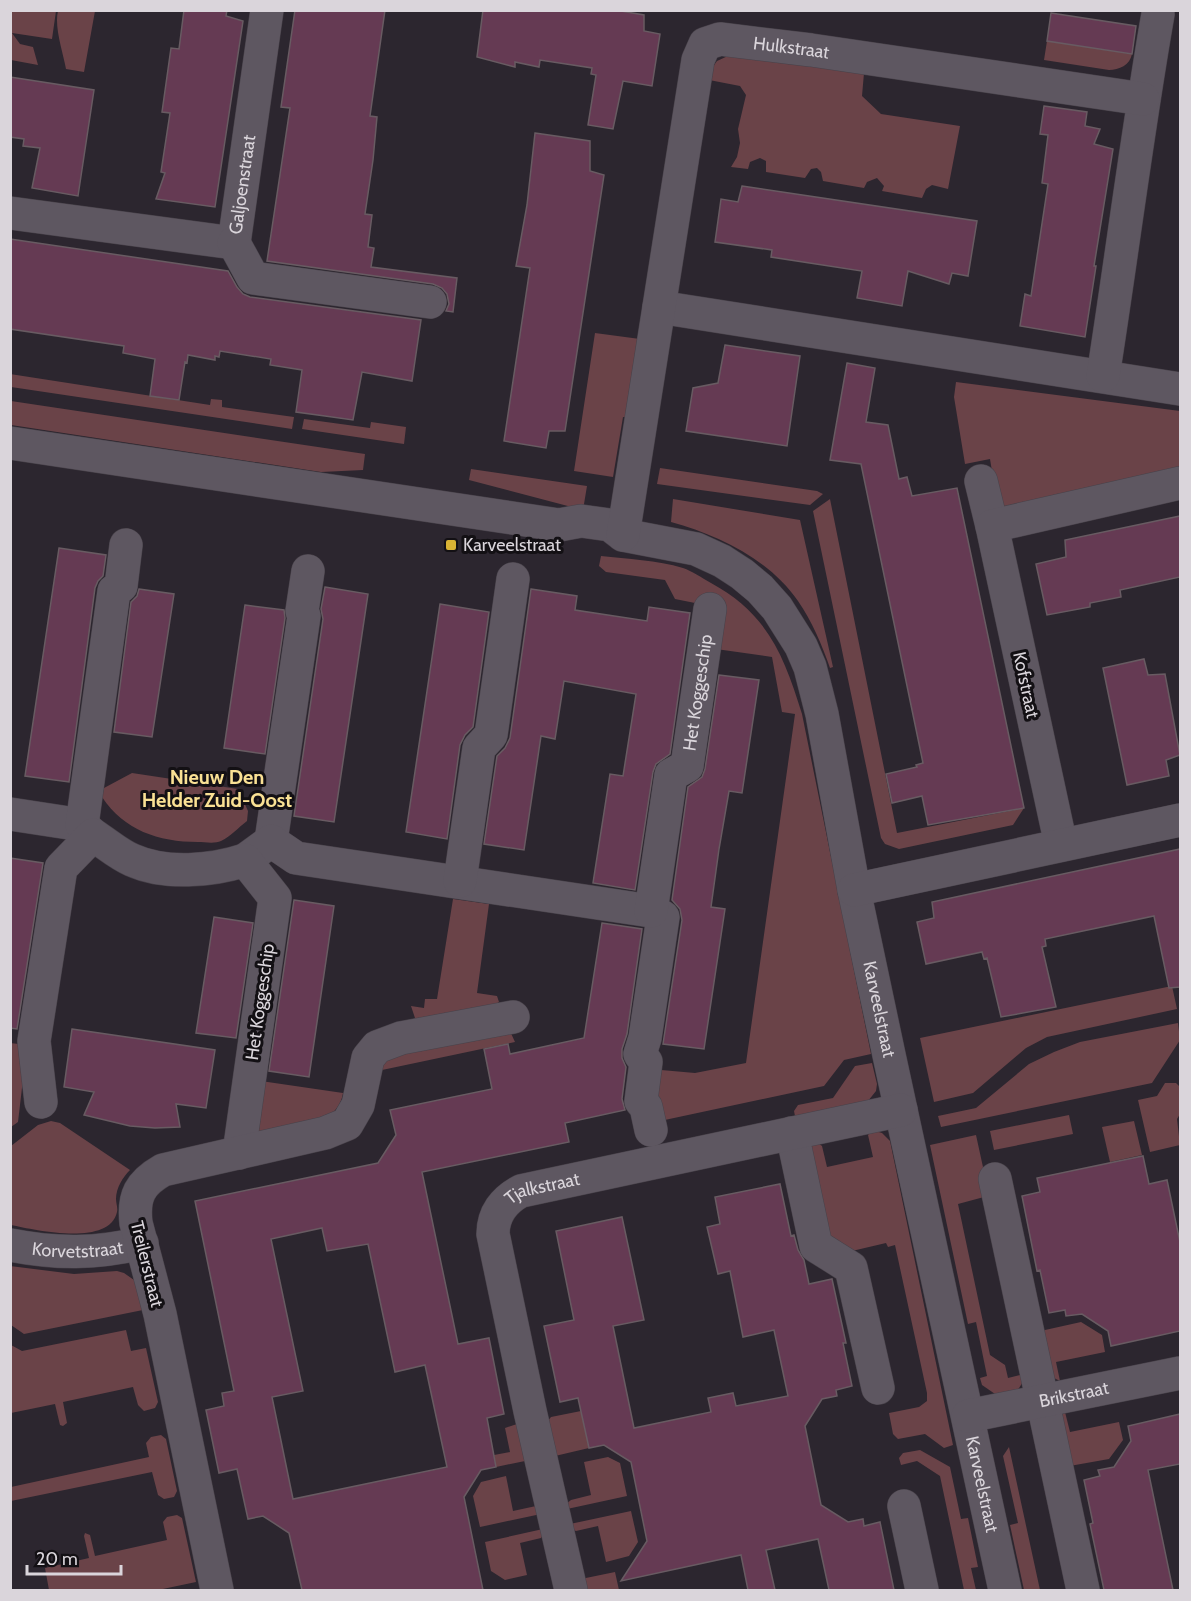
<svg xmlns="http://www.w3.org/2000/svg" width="1191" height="1601" font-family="Cabin,sans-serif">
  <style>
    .green { fill: #6a4348 }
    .building { fill: #653a53; stroke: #685b62; stroke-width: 1.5; fill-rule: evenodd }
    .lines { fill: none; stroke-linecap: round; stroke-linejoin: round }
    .minor-casing { stroke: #48424a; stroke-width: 34 }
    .minor { stroke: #5e5761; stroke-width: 33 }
    .poi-dot { fill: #d9b334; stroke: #131014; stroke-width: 2 }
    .labels { text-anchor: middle; stroke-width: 6; stroke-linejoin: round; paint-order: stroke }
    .street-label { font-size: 18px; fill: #dad5db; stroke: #131014 }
    .poi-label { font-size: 18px; fill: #dad5db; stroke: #131014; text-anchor: start }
    .neighbourhood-label { font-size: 20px; font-weight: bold; fill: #fae194; stroke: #131014 }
  </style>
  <rect width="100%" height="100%" fill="#2c262f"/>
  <path class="green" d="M10,11H56L52,39L12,33L20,44L33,47L38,65L11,60Z
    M58,11H95L84,72L66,69C63,52 54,27 58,11Z
    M1047,41L1132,54C1130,65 1119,70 1109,70L1044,60Z
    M730,55L864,73L862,96L881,114L960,126L948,189L932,185L926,189L922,198L882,191L884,186L877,178L867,182L864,188L823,181L821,172L817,168L811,169L805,178L766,172V161L760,158L750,162L748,169L731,167L737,157L740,143L738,129L746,95L740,86L704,79L717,61Z
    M595,333L640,339L630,418L623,417L613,477L574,471Z
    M10,374L210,405L211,399L222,400V407L294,417L292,429L11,387Z
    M956,382L1180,411V474L999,514L990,459L965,464L954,397Z
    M11,401L365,454L363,470L321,472L11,425Z
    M304,419L370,428L371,422L406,427L404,444L302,429Z
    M660,468L817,491L823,494L810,505L657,484Z
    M471,469L587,486L583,510L469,480Z
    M673,499L800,520L833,667L830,668C822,645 812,621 798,601C769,559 718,535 671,522Z
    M830,499L897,833L1024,808L1013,825L899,849L885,844L881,838L813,511Z
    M601,556C627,559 657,560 683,568C692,571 702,578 711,583C768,614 784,656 802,714L871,1054L844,1060L824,1086L660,1121L650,1069L695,1073L746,1063L795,714L782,712L772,657L716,649L720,608L675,599L665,580L606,572L599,566Z
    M132,773L238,789L248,811L247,821C239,827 230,837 221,841C215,844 204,842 198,842C158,842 124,830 102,797L104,788Z
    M453,899L489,904L477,993L497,996L499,1002L495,1005L418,1021L415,1018L411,1006L424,1008L425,999H437Z
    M1172,986L1177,1009L1047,1037L1026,1048L973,1093L934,1102L920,1038Z
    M1178,1023L1180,1040L1152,1083L941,1127L938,1116L976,1108L1029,1064L1054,1052L1080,1042Z
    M509,1029L515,1042L382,1070L381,1059Z
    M10,1043L27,1045L18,1122L11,1127Z
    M872,1063L877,1084L876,1091L864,1106L796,1121L794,1111L798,1105L833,1098L855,1066Z
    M254,1080L343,1093C341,1105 336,1110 327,1118L244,1137Z
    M1165,1083H1176L1180,1087V1114L1177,1119L1180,1145L1150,1152L1138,1100L1157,1096Z
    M1069,1115L1073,1134L994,1150L990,1131Z
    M51,1121L60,1123L130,1170C123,1177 116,1188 116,1199C116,1203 118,1208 117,1212C109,1247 35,1230 11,1225V1146L38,1125Z
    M1134,1121L1142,1155L1110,1162L1102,1127Z
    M872,1130L882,1133L890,1141L953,1445L944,1448L925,1434L898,1439L893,1434L889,1413L919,1407L927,1401V1393L895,1245L888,1247L886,1243L852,1251L823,1232L807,1153L813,1144L818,1143L822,1146L827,1167L873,1157L868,1135Z
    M976,1135L988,1190L984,1197L958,1204L990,1355L1005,1365L1008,1378L1024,1374V1380L1016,1393L998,1396L982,1385L980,1378L987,1376L976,1322L968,1324L930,1145Z
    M10,1266L74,1274L117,1271L124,1273L134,1280L143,1310L24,1334L11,1325Z
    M1081,1322L1102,1335L1105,1352L1056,1362L1060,1381L1054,1378L1036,1332Z
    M126,1330L131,1351L146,1348L158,1402L155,1408L144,1411L138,1405L133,1387L63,1402L67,1423L63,1426L60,1425L55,1404L11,1413V1345L22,1351Z
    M581,1411L589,1448L555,1456L547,1422L551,1417Z
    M1065,1412L1070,1432L1119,1422L1123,1440L1109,1459L1064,1467L1060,1416Z
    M517,1424L530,1460L496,1467L494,1455L510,1452L505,1428Z
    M161,1435L166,1439L177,1491L174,1497L164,1499L158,1495L152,1472L11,1501V1487L149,1457L146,1443L151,1437Z
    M1009,1447L1040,1590H1024L1010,1525L1018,1523L1003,1456Z
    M920,1450L950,1467L961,1519L968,1518L978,1567L971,1568L976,1590H964L940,1476L917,1461L901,1465L899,1458L903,1453Z
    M608,1457L620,1463L627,1496L567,1509L566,1504L571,1500L591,1495L584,1462Z
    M506,1476L513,1511L536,1506L541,1514L480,1527L473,1496L481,1482Z
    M631,1511L638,1542L629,1556L606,1562L598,1526L576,1531L571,1529L570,1524Z
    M177,1515L182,1518L196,1582L158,1590H49L45,1568L89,1558L84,1536L85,1533L90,1535L95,1556L167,1540L163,1522L167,1517Z
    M543,1529L544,1533L541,1538L520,1543L527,1575L505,1580L491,1571L485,1542Z
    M615,1572L619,1590H584L581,1579Z"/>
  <path class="building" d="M184,10H227L226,16L243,21L215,207L156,199L165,173L161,172L170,113L162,112L171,48L179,49Z
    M295,10H385L370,116L377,117L373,160L365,214L372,215L368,247L374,248L371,267L457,278L453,312L446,311L449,304L447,294L442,288L433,284L267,261L290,108L281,107Z
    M483,10H615L644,15V31L660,34L652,86L623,81L613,129L588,125L596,75L591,74L592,68L540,60L539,67L515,62V67L477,57Z
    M1051,13L1136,26L1132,54L1047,41Z
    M10,77L94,90L78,196L32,188L40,148L23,146L24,139L10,137Z
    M1044,106L1087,112L1085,126L1100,129L1094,144L1113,149L1094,266H1096L1085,337L1020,326L1025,294L1031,296L1048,184L1042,183L1048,135L1040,134Z
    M535,133L590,141V171L604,175L565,431H549L546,448L504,441L530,268L516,266L527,205Z
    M742,186L977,221L968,276L952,273L949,284L908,271L902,306L857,298L862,271L771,257L772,250L715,242L721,199L738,202Z
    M10,239L228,271L237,287L243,294L250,297L421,320L412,381L362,372L353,420L325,416L296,412L302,370L270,365L271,359L220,351L219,357L215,356V360L188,355L187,363L185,362L179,400L150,396L155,359L123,353L124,346L10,329Z
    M725,345L800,356L787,446L686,431L693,388L718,383Z
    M847,363L875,368L866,422L888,425L899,479L907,477L912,496L957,488L1024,808L928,825L922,796L892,803L886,774L917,767L916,765L923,763L861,464L830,460Z
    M1180,516V577L1120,590L1121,597L1090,603V607L1047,615L1036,564L1066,557L1065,540Z
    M59,548L106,555L103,576L98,581L95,588L69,782L25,776Z
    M325,587L368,594L334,822L294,816L323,619L321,609Z
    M139,589L174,594L152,737L114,732L131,602L137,596Z
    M531,589L577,596L575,610L647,621L649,607L690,613L670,754L656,764L653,772L635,890L593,883L610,774L623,776L636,694L564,681L555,739L541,736L524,850L484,844L497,756L505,748L510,738Z
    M440,604L489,612L473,727L465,735L460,745L447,839L406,832Z
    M245,605L284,610L285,618L265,754L224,748Z
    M1144,659L1148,675L1165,674L1180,755L1166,760L1169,776L1127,785L1103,668Z
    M719,675L759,680L742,793L729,791L719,849L711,907L725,909L704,1049L663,1044L682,920L680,909L672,900L688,787L702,777L705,769Z
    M1180,849V987L1169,988L1154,916L1045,939L1046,946L1042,947L1056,1007L1001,1017L987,958L984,959L982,952L926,964L917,922L934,918L932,902Z
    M10,858L43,863L17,1029L10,1028Z
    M294,900L334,906L309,1077L269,1071Z
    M214,917L253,923L236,1038L196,1033Z
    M602,923L642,929L627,1034L622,1049V1058L626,1067L622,1099L625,1110L565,1123L569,1142L422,1172L458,1344L489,1338L504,1414L487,1418L496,1467L481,1470L464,1497L483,1590H302L289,1533L263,1516L248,1519L237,1469L219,1473L206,1410L224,1406L222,1393L234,1391L195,1201L378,1163L396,1135L390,1110L492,1089L484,1049L508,1044L510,1054L584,1038ZM322,1228L327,1251L368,1244L395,1372L425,1365L447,1467L293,1499L272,1397L303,1391L271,1239Z
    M72,1029L215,1050L206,1108L176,1104L180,1127L155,1128L130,1126L84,1115L94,1092L64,1087Z
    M1143,1156L1149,1184L1167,1180L1180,1242V1331L1111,1346L1108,1331L1082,1314L1066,1316L1065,1310L1049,1313L1040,1270L1037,1271L1022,1196L1040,1192L1037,1178Z
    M780,1184L791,1236L794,1235L798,1250L804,1260L809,1284L832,1279L846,1343H843L852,1386L836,1390L837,1396L822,1399L805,1426L821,1505L848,1522L863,1519L864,1526L880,1522L894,1590H829L818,1539L766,1550L775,1590H748L741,1555L621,1581L647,1541L631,1462L604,1445L589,1448L578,1398L560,1402L544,1326L574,1320L556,1231L622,1217L644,1320L613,1326L634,1428L711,1412L708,1398L733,1393L736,1406L788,1396L774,1330L743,1337L730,1271L718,1274L707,1227L720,1224L715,1197Z
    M1180,1414V1464L1148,1470L1173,1590H1104L1090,1524L1093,1523L1084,1480L1100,1476L1098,1470L1114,1467L1131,1441L1128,1426Z"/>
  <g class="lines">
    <defs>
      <g id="minor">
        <path id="s1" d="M10,213L234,243L267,10"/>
        <path d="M234,243L253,278L430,302"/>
        <path d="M659,307L1180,389"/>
        <path d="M1103,376C1122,255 1137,134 1158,14"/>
        <path id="s2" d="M10,443L559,525L581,521L610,525L623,535L696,549L722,561L742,574L760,589L777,608L801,646L810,667L822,714L854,890L889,1055L1005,1590"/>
        <path d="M981,481L992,526"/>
        <path id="s3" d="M623,535L698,60L705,44L720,39L811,50L1143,99"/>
        <path d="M10,814L82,825L93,835"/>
        <path d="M82,825L114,591L121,586L126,545"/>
        <path d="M271,841L304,616L302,611L308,571"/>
        <path d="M1061,845L992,526L1180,483"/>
        <path d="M245,860L271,841L296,858L651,911L663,917L645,1038L640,1054L646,1062L641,1101L646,1107L651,1130"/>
        <path d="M460,881L479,748L491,735L513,579"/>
        <path d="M854,890L1180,820"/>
        <path id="s4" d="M651,911L671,775L687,766L710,609"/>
        <path d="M41,1102L34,1041L61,868L93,835C106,843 118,854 132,860C165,875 212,871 245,860L275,898L239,1153"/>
        <path d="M792,1133L816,1246L851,1268L878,1388"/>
        <path d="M995,1179L1083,1590"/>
        <path id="s5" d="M10,1245C57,1254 96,1254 142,1243"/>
        <path id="s6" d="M968,1416L1180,1373"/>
        <path d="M904,1506L922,1590"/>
        <path d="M217,1590L160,1314L136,1223C133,1196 140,1183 163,1170L325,1133L347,1124L358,1105L368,1058L377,1047L401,1038L513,1017"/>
        <path id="s7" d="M571,1590L530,1411L493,1234C493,1214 504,1200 521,1191L901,1110"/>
      </g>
    </defs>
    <use href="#minor" class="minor-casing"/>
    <use href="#minor" class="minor"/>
  </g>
  <rect class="poi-dot" x="445" y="539" width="12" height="12" rx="3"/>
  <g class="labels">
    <g class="street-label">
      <text dy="6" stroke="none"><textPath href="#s3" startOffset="586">Hulkstraat</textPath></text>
      <text dy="6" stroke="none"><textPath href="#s1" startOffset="285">Galjoenstraat</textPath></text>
      <text transform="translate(1026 685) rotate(78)" y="6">Kofstraat</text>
      <text dy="6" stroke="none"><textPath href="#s4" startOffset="230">Het Koggeschip</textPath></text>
      <text transform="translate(260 1002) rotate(-82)" y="6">Het Koggeschip</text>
      <text dy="6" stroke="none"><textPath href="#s2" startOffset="1216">Karveelstraat</textPath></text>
      <text dy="6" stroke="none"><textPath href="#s7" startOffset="440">Tjalkstraat</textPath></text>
      <text dy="6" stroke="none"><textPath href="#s5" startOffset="68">Korvetstraat</textPath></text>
      <text transform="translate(147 1264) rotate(76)" y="6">Treilerstraat</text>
      <text dy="6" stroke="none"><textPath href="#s6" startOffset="108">Brikstraat</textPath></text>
      <text dy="6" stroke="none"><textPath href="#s2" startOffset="1702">Karveelstraat</textPath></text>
    </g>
    <g class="poi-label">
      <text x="463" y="551">Karveelstraat</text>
    </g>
    <g class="neighbourhood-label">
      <text x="217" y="784">Nieuw Den<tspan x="217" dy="23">Helder Zuid-Oost</tspan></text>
    </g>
  </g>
  <rect width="1191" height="1601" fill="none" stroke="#dad5db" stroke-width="24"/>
  <path d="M27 1565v9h94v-9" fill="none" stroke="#dad5db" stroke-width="3"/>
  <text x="36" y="1565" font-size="18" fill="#dad5db" stroke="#131014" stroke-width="4.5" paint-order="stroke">20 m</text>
</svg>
